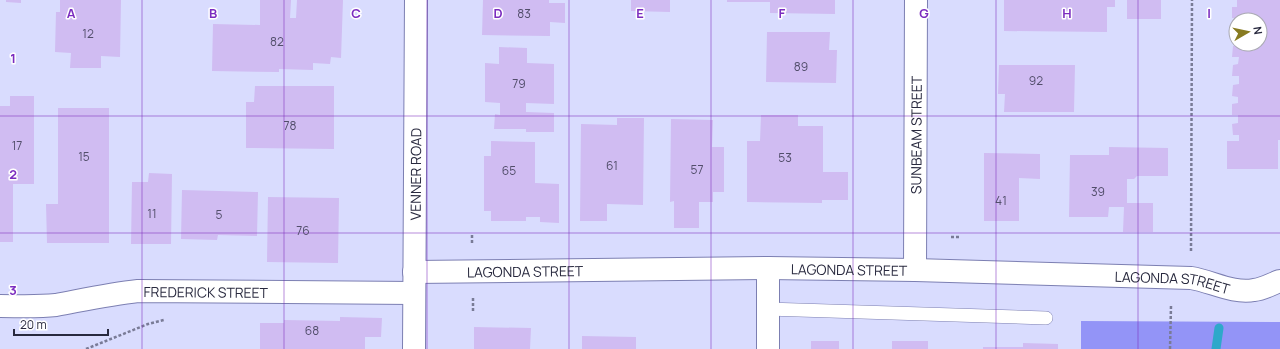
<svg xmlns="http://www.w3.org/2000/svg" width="1280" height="349" font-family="Manrope,sans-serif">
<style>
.forest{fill:#9394f7}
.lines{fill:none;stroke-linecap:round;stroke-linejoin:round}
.stream{stroke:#2ea8ca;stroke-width:9}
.building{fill:#d0bcf2}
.service-casing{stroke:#7c7fb2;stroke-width:14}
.minor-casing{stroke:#7c7fb2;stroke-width:24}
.tertiary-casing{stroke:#7c7fb2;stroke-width:24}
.path{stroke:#797b96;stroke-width:2.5;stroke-dasharray:3 2;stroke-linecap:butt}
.service{stroke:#fff;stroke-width:13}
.minor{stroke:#fff;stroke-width:22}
.tertiary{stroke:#fff;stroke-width:22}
.grid{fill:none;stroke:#7b2cbf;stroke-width:1;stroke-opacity:0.55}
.labels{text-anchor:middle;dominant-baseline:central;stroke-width:3;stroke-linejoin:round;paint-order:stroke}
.number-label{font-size:12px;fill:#524e6b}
.street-label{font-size:14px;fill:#28293e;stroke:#fff}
.grid-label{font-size:13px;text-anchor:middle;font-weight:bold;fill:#7b2cbf;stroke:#fff;stroke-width:3;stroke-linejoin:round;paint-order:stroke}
</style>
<rect width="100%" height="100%" fill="#d9dcfe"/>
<path class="forest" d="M1081,321L1280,322V349H1081Z"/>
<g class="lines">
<path class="stream" d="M1216,349L1219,328"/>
</g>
<path class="building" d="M6,0H21V3L6,2Z
M60,0H121L120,57L101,56V68H70L71,53L55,52L56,12H60Z
M260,0H291L290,18H296L297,0H343L341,58L331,57L330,64L313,63V70L279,69V72L212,71L213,24L260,25Z
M483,0H549V3H565V23L550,22V36L482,35Z
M631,0H670V12L631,11Z
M727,0H835V14L770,13V2H727Z
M1004,0H1115V7H1107V32L1004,31Z
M1127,0H1161V19H1127Z
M1237,0H1280V140H1278V169H1227V141H1239V135H1233L1232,124L1238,123V115H1232V104L1238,103V97L1232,96L1233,85L1239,84V76H1232L1233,65L1238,64L1239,57H1232L1233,46L1238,45V44H1260V20H1238V18H1232V7H1237Z
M767,32H830L829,50H837L836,83L766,82Z
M499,47L527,48V63L554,64V104L526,103V112L554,113V132H526V129H494L495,114L500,115V103L485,102V63L499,64Z
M999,65H1075L1074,112H1004L1005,94H998Z
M255,86H334V149L246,148V102H254Z
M10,96H34V184H13V242H0V106H10Z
M58,108H109V243H47L46,204H58Z
M761,115H798V126H823V172H848V200H822V203L747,202V141H760Z
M617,118H644L643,205L607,204V221H580L581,124L617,125Z
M671,119L713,120L712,147H724V192H713V202H699V228H674V201L670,202Z
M491,141L535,142V183L559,184V223L540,222V217H526V221H491V211H484V156H491Z
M1109,147L1168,148V176H1137L1134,179H1127V203H1153V232H1123L1124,207H1109L1108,217H1069L1070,155H1109Z
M984,153L1040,154V179L1019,178V221H984Z
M149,173L172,174L171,244H131L132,182H148Z
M182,190L258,192L257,236L218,235L217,240L181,239Z
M268,197L339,198L338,263L267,262Z
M340,317L382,318L381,337H365V349H260V323H284V320L340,321Z
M474,327L531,328L530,349H474Z
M582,336L636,337V349H582Z
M811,341H839V349H811Z
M892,341H928V349H892Z
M1023,343L1058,344V349H983V347H1023Z"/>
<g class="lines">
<defs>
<path id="service" d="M767,309L1046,318"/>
<g id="minor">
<path id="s1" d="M915,270L916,0"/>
<path id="s2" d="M414,272L768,268L915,270L1191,278C1211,281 1233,294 1254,290C1264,289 1271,284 1280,281"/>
<path id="s3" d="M0,306C19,306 37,307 56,305C83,300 110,294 138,291L414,293"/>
<path d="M768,349V268"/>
</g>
<g id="tertiary">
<path id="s4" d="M414,349L416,0"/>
</g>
</defs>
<use href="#service" class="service-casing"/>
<use href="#minor" class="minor-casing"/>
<use href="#tertiary" class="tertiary-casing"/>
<path class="path" d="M472,235V245
M951,237H960
M1191,251L1192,0
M473,298V312
M86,349L148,324L164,320
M1170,349L1171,306"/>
<use href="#service" class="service"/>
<use href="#minor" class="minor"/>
<use href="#tertiary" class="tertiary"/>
</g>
<path class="grid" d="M142,0V349M284,0V349M427,0V349M569,0V349M711,0V349M853,0V349M996,0V349M1138,0V349M0,116H1280M0,233H1280"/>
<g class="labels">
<g class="number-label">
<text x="524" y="13">83</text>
<text x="88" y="33">12</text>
<text x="277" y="41">82</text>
<text x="801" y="66">89</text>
<text x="1036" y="80">92</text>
<text x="519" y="83">79</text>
<text x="290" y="125">78</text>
<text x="17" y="145">17</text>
<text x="84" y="156">15</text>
<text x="785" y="157">53</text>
<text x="612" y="165">61</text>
<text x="697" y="169">57</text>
<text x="509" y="170">65</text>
<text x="1098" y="191">39</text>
<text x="1001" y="200">41</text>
<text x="152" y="213">11</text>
<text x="219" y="214">5</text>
<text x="303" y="230">76</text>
<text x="312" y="330">68</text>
</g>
<g class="street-label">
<text stroke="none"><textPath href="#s1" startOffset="135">SUNBEAM STREET</textPath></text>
<text stroke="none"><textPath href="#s4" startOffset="175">VENNER ROAD</textPath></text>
<text stroke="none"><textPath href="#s2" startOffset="435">LAGONDA STREET</textPath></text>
<text stroke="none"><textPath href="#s2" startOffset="111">LAGONDA STREET</textPath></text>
<text stroke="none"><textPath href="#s2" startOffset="759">LAGONDA STREET</textPath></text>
<text stroke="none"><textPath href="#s3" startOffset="207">FREDERICK STREET</textPath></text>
</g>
</g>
<g class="grid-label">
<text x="71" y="18">A</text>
<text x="213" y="18">B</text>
<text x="356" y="18">C</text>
<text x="498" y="18">D</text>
<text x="640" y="18">E</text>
<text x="782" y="18">F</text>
<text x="924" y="18">G</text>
<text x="1067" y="18">H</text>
<text x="1209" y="18">I</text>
<text x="13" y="63">1</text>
<text x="13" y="179">2</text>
<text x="13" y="295">3</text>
</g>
<g transform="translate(1248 32) rotate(81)"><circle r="19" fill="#ffffff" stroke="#a9a9b2"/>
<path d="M0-3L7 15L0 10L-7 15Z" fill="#887b21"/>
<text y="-6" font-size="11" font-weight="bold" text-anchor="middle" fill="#28293e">N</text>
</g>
<path d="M14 329v6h94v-6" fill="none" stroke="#28293e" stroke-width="2"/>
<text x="20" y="329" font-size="12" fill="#28293e" stroke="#ffffff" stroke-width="3" paint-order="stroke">20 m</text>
</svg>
